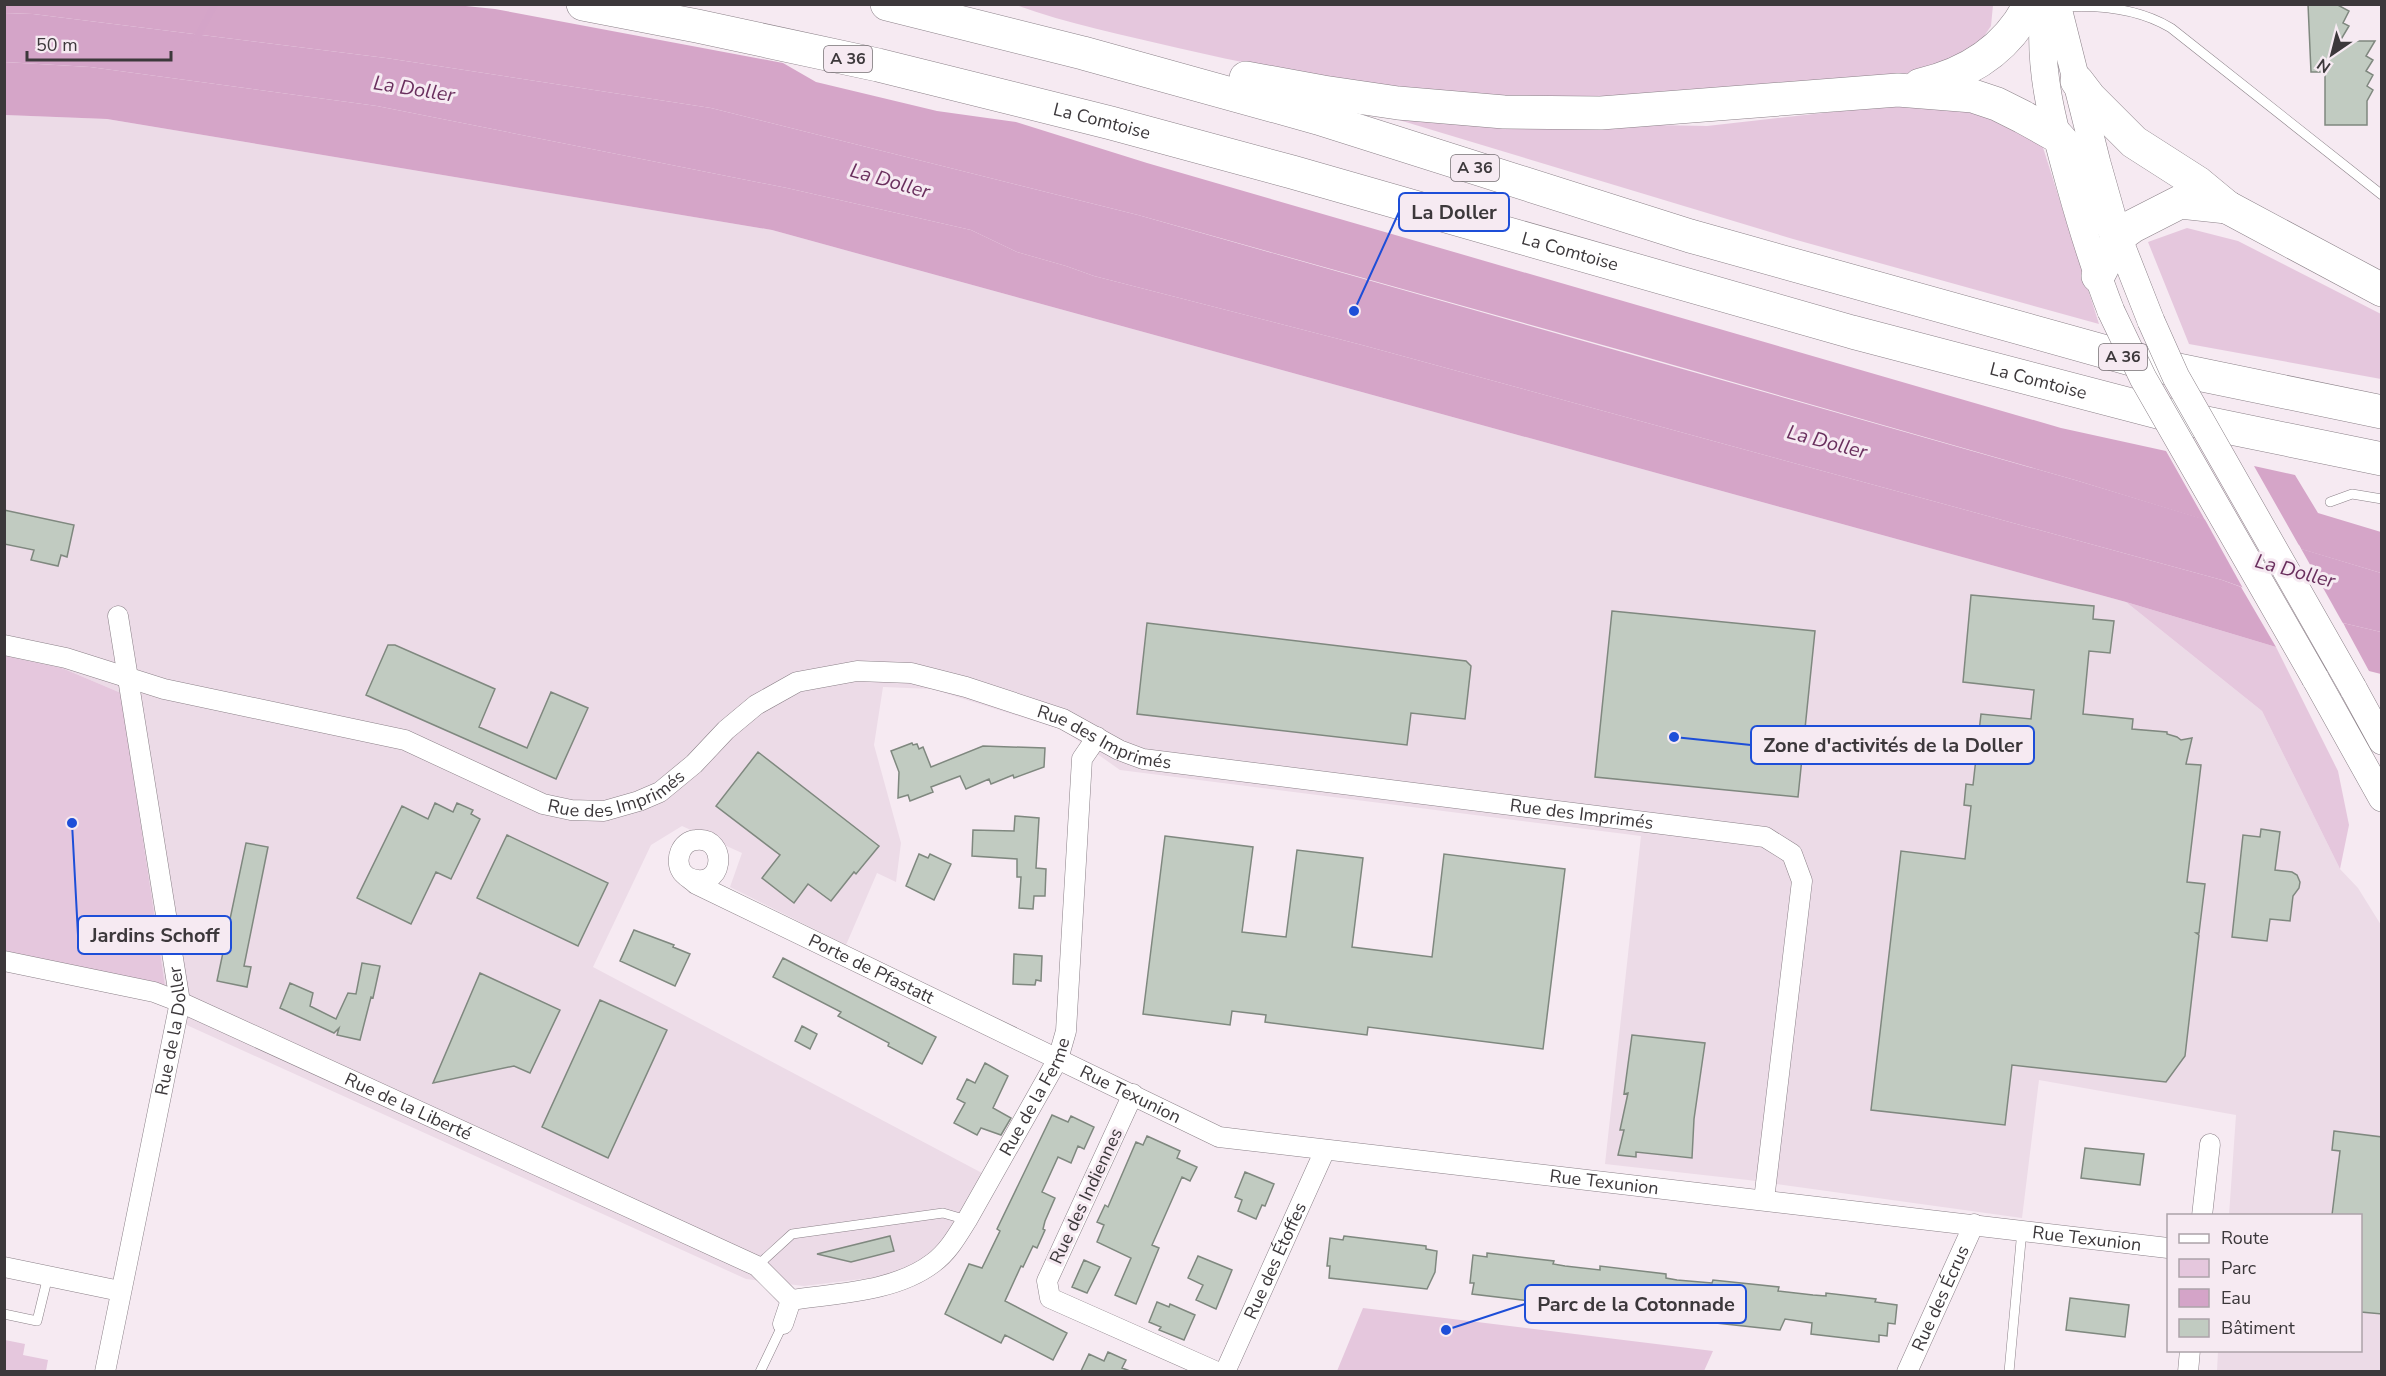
<svg xmlns="http://www.w3.org/2000/svg" width="2386" height="1376" font-family="'Nunito Sans',sans-serif">
<style>
.built{fill:#ecdbe7}
.green{fill:#e5c7dd}
.forest{fill:#d5a5c8}
.water{fill:#d4a4c8}
.pier{fill:#f6eaf2}
.lines{fill:none;stroke-linecap:round;stroke-linejoin:round}
.stream{stroke:#d4a4c8;stroke-width:6}
.building{fill:#c1cbc1;stroke:#7f887f;stroke-width:1.5}
.lane-casing{stroke:#8b8188;stroke-width:10}
.street-casing{stroke:#8b8188;stroke-width:21}
.secondary-casing{stroke:#8b8188;stroke-width:28}
.highway-casing{stroke:#8b8188;stroke-width:34}
.lane{stroke:#fff;stroke-width:9}
.street{stroke:#fff;stroke-width:20}
.secondary{stroke:#fff;stroke-width:27}
.highway{stroke:#fff;stroke-width:33}
.secondary-bridge-casing{stroke:#8b8188;stroke-width:28;stroke-linecap:butt}
.secondary-bridge{stroke:#fff;stroke-width:27}
.labels{text-anchor:middle;dominant-baseline:central;stroke-width:6;stroke-linejoin:round;paint-order:stroke}
.shield{fill:#f6eaf2;stroke:#746d72;stroke-width:1.5}
.shield-label{font-size:16px;font-weight:bold;fill:#3c383b}
.street-label{font-size:18px;fill:#3c383b;stroke:#f6eaf2}
.water-label{font-size:20px;font-style:italic;fill:#6a305e;stroke:#f6eaf2}
.leader{fill:none;stroke:#1d4ed8;stroke-width:2}
.callout-dot{fill:#1d4ed8;stroke:#f6eaf2;stroke-width:2}
.callout{fill:#f6eaf2;stroke:#1d4ed8;stroke-width:2}
.callout-label{font-size:20px;text-anchor:middle;font-weight:bold;fill:#3c383b}
</style>
<rect width="100%" height="100%" fill="#f6eaf2"/>
<path class="built" d="M5,115L107,119L772,230L2126,602L2262,711L2340,869L2358,888L2381,925V1371H2217L2218,1351L2360,1350V1216L2229,1215L2236,1115L2039,1080L2022,1218L1748,1180L1605,1164L1641,836L1120,770L1063,730L932,689L883,687L874,745L901,843L896,882L877,873L846,945L730,887L742,853L682,826L651,845L593,967L982,1173L947,1236L925,1257L895,1275L804,1286L746,1279L169,1017L121,693L62,668L5,656Z"/>
<path class="green" d="M1016,5H1993L1991,26L1974,51L1935,70C1872,78 1808,82 1745,88C1687,93 1629,100 1572,99C1439,98 1307,78 1178,48C1124,35 1068,24 1016,5Z
M1913,103L1979,109L2040,138L2099,324L1793,239L1399,120L1707,126Z
M2187,228L2238,241L2381,314V379L2189,344L2148,242Z
M2126,602L2276,647L2338,771L2349,825L2340,869L2262,711Z
M5,656L62,668L121,693L165,986L5,953Z
M1363,1308L1713,1351L1704,1371H1337Z
M5,1340L25,1344L23,1355L48,1360L46,1371H5Z"/>
<path class="forest" d="M5,4L456,5L495,9L783,63L816,82L937,111L1016,122L1147,163L2061,428L2166,451L2205,520L2075,480L1642,356L1138,215L711,108L386,58L33,14L5,13Z
M4,62L90,67L377,106L787,188L971,230L1017,252L1066,266L1094,276L1362,345L2222,580L2241,587L2276,647L2126,602L772,230L107,119L5,115Z
M2254,466L2295,475L2318,513L2381,532V573L2301,549Z
M2343,623L2381,632V674L2369,671Z"/>
<path class="water" d="M4,13L33,14L386,58L711,108L1138,215L2075,480L2381,573V632L2343,623L2222,580L1362,345L1094,276L1066,266L1017,252L971,230L787,188L377,106L90,67L5,62Z"/>
<path class="pier" d="M2203,516L2299,545L2345,627L2245,592Z"/>
<g class="lines">
<path class="stream" d="M195,41L215,4"/>
</g>
<path class="building" d="M2308,4H2336L2349,11L2343,23L2349,26L2340,41H2375L2366,56L2373,60L2366,71L2373,75L2367,86L2373,90L2367,101V125H2325V72H2311Z
M4,510L74,525L67,557L61,555L58,566L31,560L34,550L4,544Z
M1971,595L2094,606L2093,619L2114,621L2110,653L2089,651L2083,714L2133,719L2132,729L2167,732V734L2177,737L2181,740L2192,738L2186,764L2201,765L2187,882L2205,884L2199,933H2196L2199,935L2185,1056L2166,1082L2012,1065L2005,1125L1871,1110L1901,851L1965,859L1971,806L1964,805L1966,784L1973,785L1981,714L2031,719L2034,690L1963,682Z
M1612,611L1815,631L1798,797L1595,777Z
M1147,623L1466,661L1471,666L1465,719L1411,713L1407,745L1137,714Z
M388,645H395L495,689L479,727L527,748L551,692L588,708L556,779L366,695Z
M912,743L913,745L917,744L919,749L923,747L931,767L983,746L1045,748L1044,767L1014,778L1013,775L991,784L989,779L966,789L960,776L931,787L933,792L910,801L908,795L898,798L899,772L891,751Z
M758,752L879,846L856,874L854,872L831,901L808,884L794,903L762,878L780,855L716,806Z
M435,803L453,812L457,803L473,810L471,814L480,819L451,879L436,872L411,924L357,898L402,806L428,819Z
M1015,816L1039,818L1036,868L1046,869L1045,896H1034L1033,909L1019,908L1021,877H1017V859L972,856L973,830L1014,831Z
M2261,829L2280,832L2275,870L2292,872L2297,875L2300,882L2299,888L2293,896L2290,921L2270,919L2267,941L2232,937L2243,835L2260,837Z
M507,835L608,883L578,946L477,898Z
M1165,836L1253,847L1242,932L1286,937L1297,850L1363,858L1352,947L1432,957L1444,854L1565,869L1543,1049L1368,1027L1367,1035L1265,1022L1266,1015L1232,1011L1230,1025L1143,1014Z
M246,843L268,847L244,966L251,967L247,987L217,981Z
M919,854L928,858L930,854L951,864L934,900L906,886Z
M634,930L674,945L673,947L690,954L675,986L620,961Z
M1014,954L1042,956L1041,981L1036,980L1035,985L1013,984Z
M783,958L936,1037L922,1064L888,1046L889,1043L838,1016L841,1012L773,977Z
M362,963L380,966L373,998L371,997L360,1040L337,1035L339,1028L334,1033L280,1008L290,983L313,993L310,1006L336,1019L348,993L356,994Z
M480,973L560,1010L530,1073L514,1066L433,1083Z
M600,1000L667,1030L608,1158L542,1127Z
M802,1026L817,1034L810,1049L795,1041Z
M1632,1035L1705,1043L1694,1119L1692,1158L1636,1152V1157L1618,1155L1624,1130H1620L1628,1093L1624,1094Z
M985,1063L1008,1076L993,1108L1011,1118L1001,1135L981,1128L977,1135L954,1123L965,1103L957,1099L967,1079L975,1083Z
M1052,1115L1068,1122L1071,1116L1094,1127L1084,1149L1078,1146L1071,1163L1058,1157L1042,1192L1055,1198L1045,1221L1043,1229L1045,1230L1037,1248L1033,1246L1023,1267L1021,1266L1005,1301L1067,1333L1053,1360L1005,1335L1001,1343L945,1314L969,1264L982,1268L1000,1231L997,1229Z
M2334,1131L2382,1137V1314L2361,1312V1215H2332L2340,1151L2332,1150Z
M1147,1136L1180,1151L1177,1158L1197,1167L1190,1181L1182,1177L1152,1245L1159,1248L1136,1304L1115,1295L1131,1258L1097,1242L1104,1225L1097,1222L1105,1205L1108,1207L1136,1142L1143,1145Z
M2085,1148L2144,1154L2140,1185L2081,1178Z
M1245,1172L1274,1184L1265,1206L1262,1205L1256,1219L1238,1211L1242,1200L1235,1197Z
M890,1236L894,1251L851,1262L817,1254Z
M1344,1236L1426,1246V1249L1437,1251L1435,1272L1427,1289L1329,1278L1330,1266H1327L1330,1238L1343,1240Z
M1487,1253L1554,1261L1553,1264L1565,1266L1600,1270V1266L1666,1274V1278L1677,1280L1712,1283L1713,1280L1779,1287L1778,1291L1813,1295L1826,1296V1293L1876,1299L1875,1302L1897,1305L1895,1324L1888,1323L1887,1336L1879,1335V1342L1811,1334L1812,1323L1785,1319L1780,1330L1698,1321L1699,1310L1672,1307L1667,1317L1585,1308L1587,1297L1559,1294L1554,1304L1472,1294L1474,1283H1470L1473,1255L1487,1257Z
M1198,1256L1232,1270L1216,1309L1196,1300L1203,1285L1188,1278Z
M1084,1260L1100,1267L1087,1293L1072,1287Z
M2070,1298L2129,1305L2125,1337L2066,1330Z
M1157,1302L1169,1307L1170,1304L1195,1315L1184,1340L1159,1330L1161,1327L1149,1322Z
M1108,1352L1126,1360L1122,1368L1130,1371H1081L1089,1354L1104,1361Z"/>
<g class="lines">
<defs>
<path id="lane" d="M2066,7C2103,5 2139,9 2171,28L2382,195
M2330,502L2352,494L2382,499
M757,1266L792,1234L943,1213L967,1220
M4,1314L37,1321L48,1276
M760,1372L783,1324
M2009,1372L2022,1230"/>
<g id="street">
<path id="s1" d="M4,645L66,658L164,689L405,740L543,804L571,810L604,811L639,801L660,792L694,764L726,730L756,705L797,682L857,671L911,673L966,687L1063,719L1119,750L1143,759L1765,837L1792,854L1802,881L1764,1200"/>
<path id="s2" d="M687,877C725,894 729,836 696,840C681,841 674,860 682,872C686,877 692,880 696,884L1219,1137L2168,1248"/>
<path id="s3" d="M4,961L154,992L180,1002L757,1266L791,1300"/>
<path d="M1133,1094L1047,1281L1050,1298L1217,1372"/>
<path d="M2202,1216L2210,1144"/>
<path d="M4,1267L120,1291"/>
<path id="s4" d="M783,1324L791,1300C837,1293 895,1292 933,1263C948,1252 957,1236 967,1220L1058,1059L1066,1031L1082,759L1097,737"/>
<path id="s5" d="M105,1372L180,1002L118,616"/>
<path id="s6" d="M1225,1372L1325,1150"/>
<path id="s7" d="M1907,1372L1974,1224"/>
<path d="M2188,1372L2190,1350"/>
</g>
<path id="secondary" d="M2045,4C2036,64 2054,128 2070,185C2082,228 2095,270 2111,311
M2057,4L2097,163L2118,237L2151,321
M2315,678L2382,798
M2353,688L2382,741"/>
<g id="highway">
<path id="s8" d="M583,4L697,26L878,65L1111,123L1292,172L1852,332L2177,417L2382,459"/>
<path d="M887,4L1083,53L1318,118L1690,236L2149,364L2382,412"/>
<path d="M1246,78L1323,92L1398,103L1504,112L1601,113L1898,90L1973,96L1997,104L2023,117L2057,136L2079,161L2118,237"/>
<path d="M2077,81L2090,98L2134,142L2198,183L2227,207L2382,290"/>
<path d="M1920,85C1968,74 2007,50 2030,4"/>
<path d="M2098,276L2118,237L2133,226L2180,202L2227,207"/>
</g>
</defs>
<use href="#lane" class="lane-casing"/>
<use href="#street" class="street-casing"/>
<use href="#secondary" class="secondary-casing"/>
<use href="#highway" class="highway-casing"/>
<use href="#lane" class="lane"/>
<use href="#street" class="street"/>
<use href="#secondary" class="secondary"/>
<use href="#highway" class="highway"/>
<defs>
<path id="secondary-bridge" d="M2111,311L2143,378L2315,678
M2151,321L2176,377L2353,688"/>
</defs>
<use href="#secondary-bridge" class="secondary-bridge-casing"/>
<use href="#secondary-bridge" class="secondary-bridge"/>
</g>
<g class="labels">
<g class="shield">
<rect x="824" y="46" width="48" height="26" rx="4.5"/>
<rect x="1451" y="155" width="48" height="26" rx="4.5"/>
<rect x="2099" y="344" width="48" height="26" rx="4.5"/>
</g>
<g class="shield-label">
<text x="848" y="59">A 36</text>
<text x="1475" y="168">A 36</text>
<text x="2123" y="357">A 36</text>
</g>
<g class="street-label">
<text stroke="none"><textPath href="#s8" startOffset="532">La Comtoise</textPath></text>
<text stroke="none"><textPath href="#s8" startOffset="1018">La Comtoise</textPath></text>
<text stroke="none"><textPath href="#s8" startOffset="1504">La Comtoise</textPath></text>
<text stroke="none"><textPath href="#s1" startOffset="1182">Rue des Imprimés</textPath></text>
<text stroke="none"><textPath href="#s1" startOffset="642">Rue des Imprimés</textPath></text>
<text stroke="none"><textPath href="#s1" startOffset="1668">Rue des Imprimés</textPath></text>
<text stroke="none"><textPath href="#s2" startOffset="333">Porte de Pfastatt</textPath></text>
<text stroke="none"><textPath href="#s5" startOffset="348">Rue de la Doller</textPath></text>
<text stroke="none"><textPath href="#s2" startOffset="621">Rue Texunion</textPath></text>
<text stroke="none"><textPath href="#s4" startOffset="370">Rue de la Ferme</textPath></text>
<text stroke="none"><textPath href="#s3" startOffset="432">Rue de la Liberté</textPath></text>
<text stroke="none"><textPath href="#s2" startOffset="1107">Rue Texunion</textPath></text>
<text transform="translate(1086 1196) rotate(-65)">Rue des Indiennes</text>
<text stroke="none"><textPath href="#s2" startOffset="1593">Rue Texunion</textPath></text>
<text stroke="none"><textPath href="#s6" startOffset="122">Rue des Étoffes</textPath></text>
<text stroke="none"><textPath href="#s7" startOffset="81">Rue des Écrus</textPath></text>
</g>
<g class="water-label">
<text transform="translate(414 89) rotate(9)">La Doller</text>
<text transform="translate(890 181) rotate(16)">La Doller</text>
<text transform="translate(1827 442) rotate(15)">La Doller</text>
<text transform="translate(2295 571) rotate(15)">La Doller</text>
</g>
</g>
<path class="leader" d="M1354 311L1399 212M1674 737L1751 745M72 823L78 935M1446 1330L1525 1304"/>
<g class="callout-dot">
<circle cx="1354" cy="311" r="6"/>
<circle cx="1674" cy="737" r="6"/>
<circle cx="72" cy="823" r="6"/>
<circle cx="1446" cy="1330" r="6"/>
</g>
<g class="callout">
<rect x="1399" y="193" width="110" height="38" rx="6"/>
<rect x="1751" y="726" width="283" height="38" rx="6"/>
<rect x="78" y="916" width="153" height="38" rx="6"/>
<rect x="1525" y="1285" width="221" height="38" rx="6"/>
</g>
<g class="callout-label">
<text x="1454" y="219">La Doller</text>
<text x="1893" y="752">Zone d'activités de la Doller</text>
<text x="155" y="942">Jardins Schoff</text>
<text x="1636" y="1311">Parc de la Cotonnade</text>
</g>
<rect width="2386" height="1376" fill="none" stroke="#3c383b" stroke-width="12"/>
<rect x="2167" y="1214" width="195" height="138" fill="#f6eaf2" stroke="#aca3a9" stroke-width="1.5"/>
<rect x="2179" y="1234" width="30" height="9" fill="#ffffff" stroke="#aca3a9" stroke-width="1.5"/>
<text x="2221" y="1244" font-size="18" fill="#3c383b">Route</text>
<rect x="2179" y="1259" width="30" height="18" fill="#e5c7dd" stroke="#aca3a9" stroke-width="1.5"/>
<text x="2221" y="1274" font-size="18" fill="#3c383b">Parc</text>
<rect x="2179" y="1289" width="30" height="18" fill="#d4a4c8" stroke="#aca3a9" stroke-width="1.5"/>
<text x="2221" y="1304" font-size="18" fill="#3c383b">Eau</text>
<rect x="2179" y="1319" width="30" height="18" fill="#c1cbc1" stroke="#aca3a9" stroke-width="1.5"/>
<text x="2221" y="1334" font-size="18" fill="#3c383b">Bâtiment</text>
<g transform="translate(2332 54) rotate(215)" stroke="#f6eaf2" stroke-width="4.5" paint-order="stroke">
<path d="M0-4.5L10 22L0 15L-10 22Z" fill="#3c383b"/>
<text y="-9" font-size="16" font-weight="bold" text-anchor="middle" fill="#3c383b">N</text>
</g>
<path d="M27 51v9h144v-9" fill="none" stroke="#3c383b" stroke-width="3"/>
<text x="36" y="51" font-size="18" fill="#3c383b" stroke="#f6eaf2" stroke-width="4.5" paint-order="stroke">50 m</text>
</svg>
